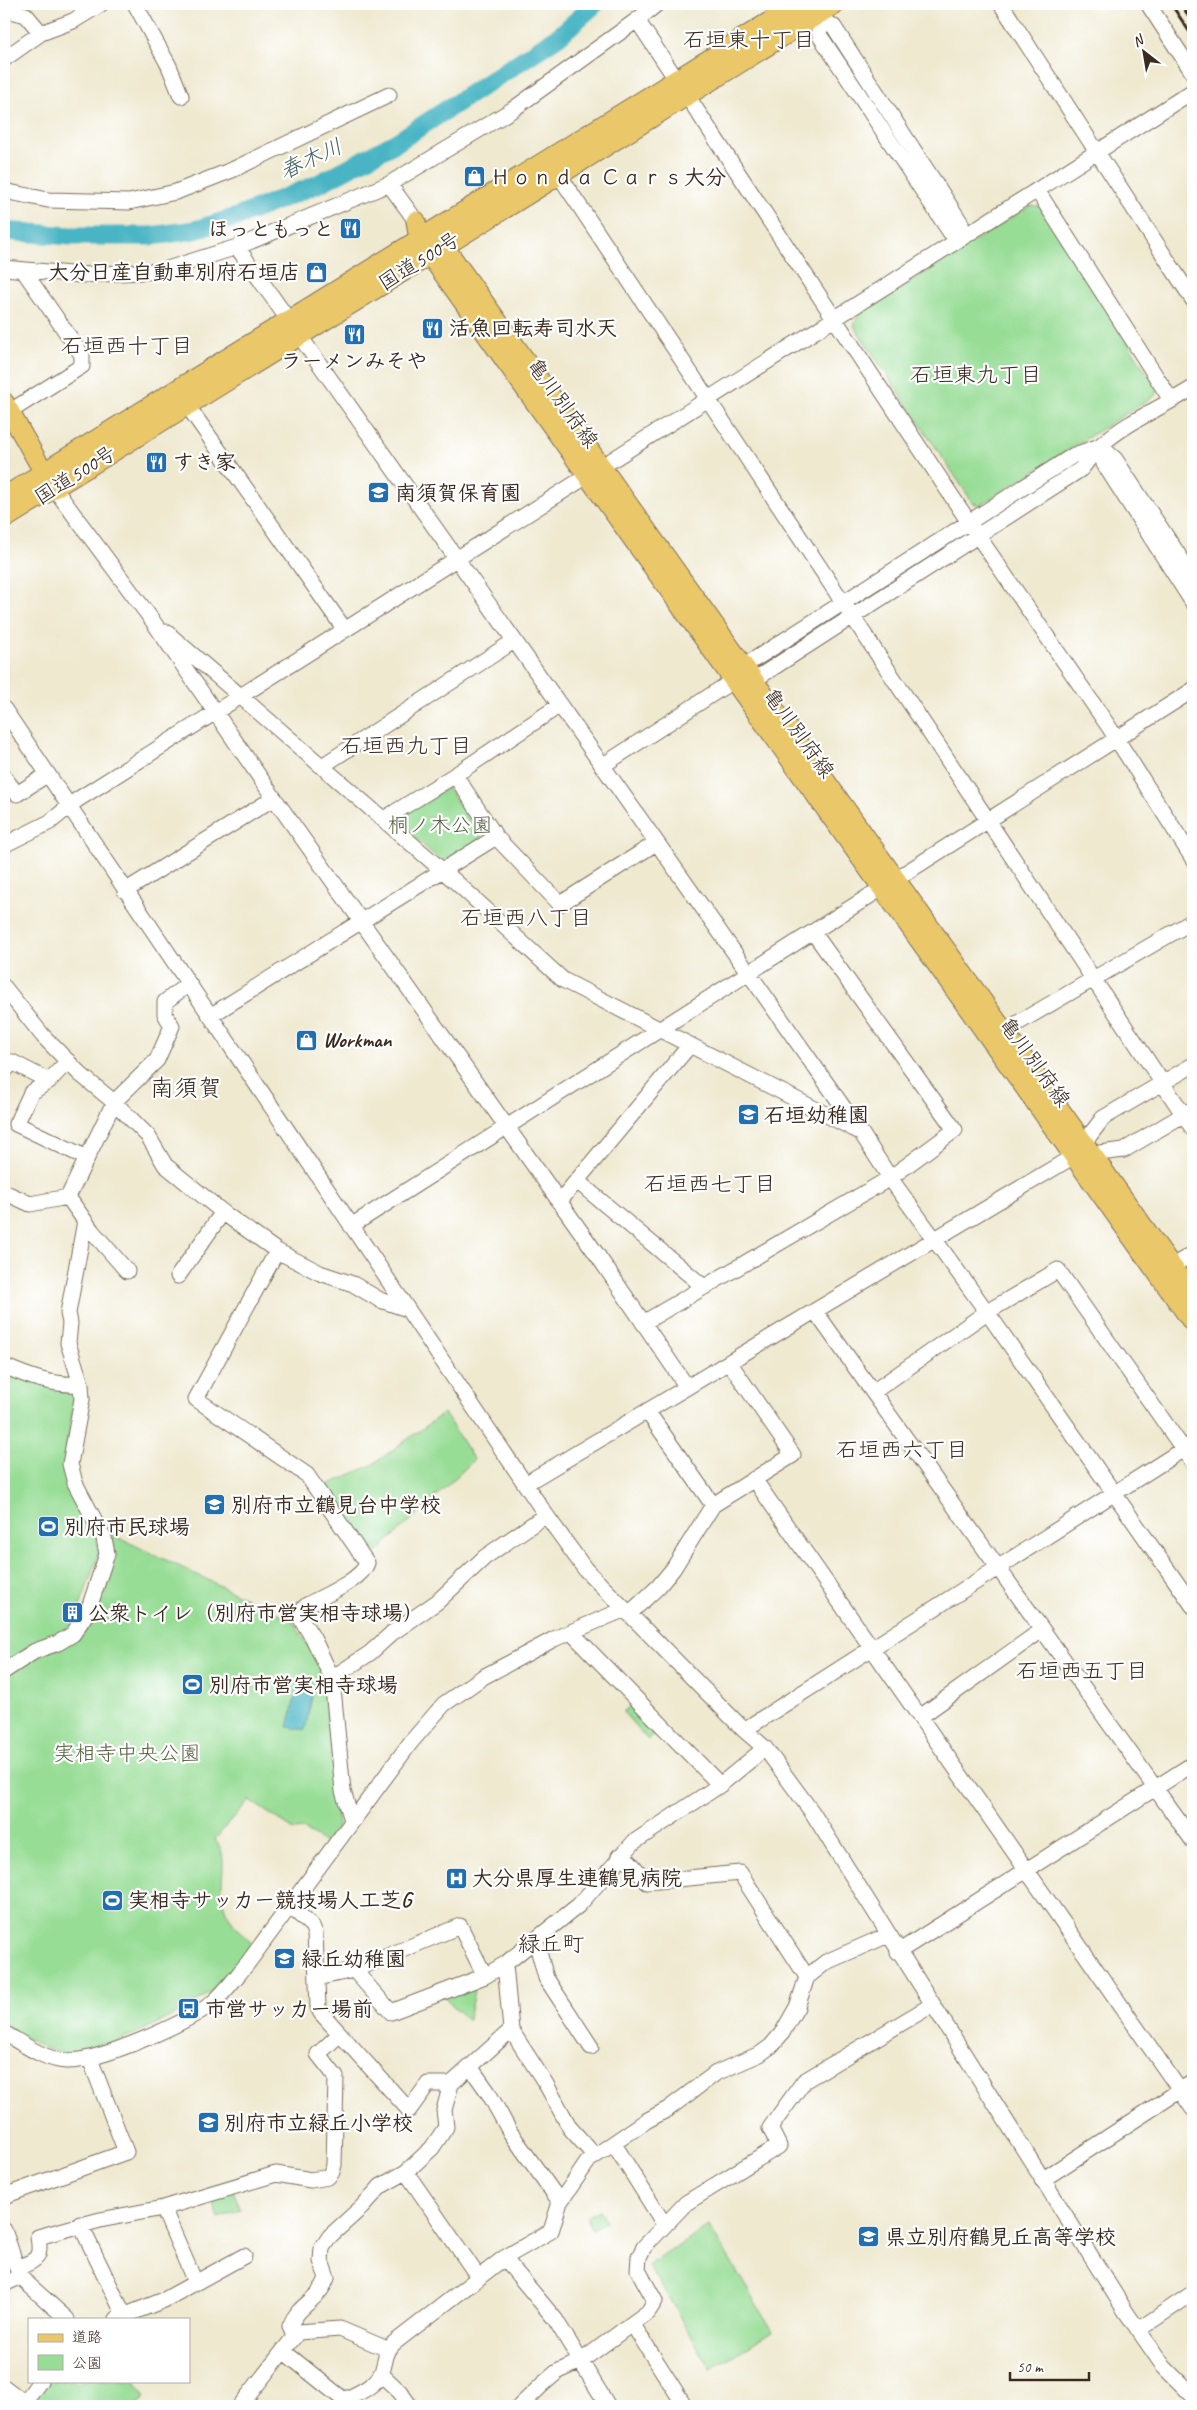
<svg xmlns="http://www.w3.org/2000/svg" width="1197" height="2410" font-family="Caveat,'Klee One',sans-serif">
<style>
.green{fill:#98dd96;stroke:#6a845a}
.water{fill:#48b5c4;stroke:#427071}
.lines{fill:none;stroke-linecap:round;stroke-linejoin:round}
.river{stroke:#48b5c4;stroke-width:19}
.minor-casing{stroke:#7a6d5c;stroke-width:17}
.major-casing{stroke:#7a6d5c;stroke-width:21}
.highway-casing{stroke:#7a6d5c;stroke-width:23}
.minor{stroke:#fff;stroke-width:15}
.major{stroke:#eac769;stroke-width:19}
.highway{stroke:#eac769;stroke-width:21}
.rail{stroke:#3b2a1e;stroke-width:3}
.labels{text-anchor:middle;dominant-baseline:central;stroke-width:4.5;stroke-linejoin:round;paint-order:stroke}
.poi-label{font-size:21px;font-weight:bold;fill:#3b2a1e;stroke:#fff;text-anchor:start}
.street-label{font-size:21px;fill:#3b2a1e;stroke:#fff}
.park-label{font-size:21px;fill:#576042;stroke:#fff}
.neighbourhood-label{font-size:22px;fill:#3b2a1e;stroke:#fff}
.water-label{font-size:22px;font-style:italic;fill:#406260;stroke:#fff}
.quarter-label{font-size:24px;fill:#3b2a1e;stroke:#fff}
</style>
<rect width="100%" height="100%" fill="#fff"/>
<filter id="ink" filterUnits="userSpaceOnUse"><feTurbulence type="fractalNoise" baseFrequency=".02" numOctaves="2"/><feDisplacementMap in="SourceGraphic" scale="10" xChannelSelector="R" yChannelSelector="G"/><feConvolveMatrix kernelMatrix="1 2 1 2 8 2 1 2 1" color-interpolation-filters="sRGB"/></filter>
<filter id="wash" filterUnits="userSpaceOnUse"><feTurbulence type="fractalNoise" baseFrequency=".0096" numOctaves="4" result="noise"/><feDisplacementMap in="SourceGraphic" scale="20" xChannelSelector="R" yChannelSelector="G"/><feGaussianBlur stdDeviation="1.12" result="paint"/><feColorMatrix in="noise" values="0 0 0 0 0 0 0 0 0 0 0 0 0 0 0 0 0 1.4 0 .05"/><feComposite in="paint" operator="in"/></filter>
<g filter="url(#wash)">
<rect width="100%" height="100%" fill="#efe9d0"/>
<path class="green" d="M1031,205L1041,207L1156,387V395L980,505L973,503L854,326L858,315Z
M448,788L482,838L442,862L394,819Z
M4,1370L76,1387L66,1454L96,1534L99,1554L75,1620L64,1633L24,1649L4,1663Z
M444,1413L474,1460L374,1555L353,1534L321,1488L372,1465Z
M111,1534L292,1620L316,1658L323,1677L338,1826L325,1843L304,1829L294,1830L249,1800L215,1839C228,1856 221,1872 222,1892C222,1913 236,1929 251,1942L248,1948C237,1963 226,1978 211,1991C188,2012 93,2058 62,2053C42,2050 21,2034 4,2025V1677L36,1657L77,1639L85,1631L100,1598L114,1553Z
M632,1704L657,1732L648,1740L623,1712Z
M475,1985L468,2021L444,1997Z
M233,2190L241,2210L218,2218L211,2198Z
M599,2210L606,2222L593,2229L586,2217Z
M709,2226L773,2331L711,2369L649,2265Z
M46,2381H134L145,2398L134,2406H39L32,2401Z"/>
<path class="water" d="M297,1688L313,1692L305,1730L288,1727Z"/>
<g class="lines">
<path class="river" d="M4,231L71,236H151L195,230L237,217L318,184L397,142L559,36L595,4"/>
</g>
</g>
<g filter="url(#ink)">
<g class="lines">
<defs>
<path id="minor" d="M135,4L169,66L181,96
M1001,4L1193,300
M1148,4L1193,73
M4,9L26,15L41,33
M816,11L820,36L950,232L962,238
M809,14H816L834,27L961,223L962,238
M637,20L978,536L1109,727L1193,859
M4,59L41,33L73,21L101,4
M553,166L1193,1129
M389,184L416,221
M1037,190L1171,400
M4,191L48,200L129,202L176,192L232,170L389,95
M237,247L860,1131L890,1178L987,1312L1193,1606
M4,268L81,275L161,271L237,247L389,184L512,110L637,20L657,4
M187,405L345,630
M9,412L82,366V355L23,270
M1100,446L1104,464L1193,603
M1100,446L1115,459L1193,577
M54,488L152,620L274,798L598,1256L687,1387
M166,632L457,883L563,980L858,1131
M743,680H754L1081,469C1088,461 1093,452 1101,445C1128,421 1163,407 1193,388
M4,709L546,1515L585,1569L744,1730L765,1748L812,1812L1126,2312L1164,2367L1193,2396
M322,766L514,641
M602,766L734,680L744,666L1074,455L1100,446
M455,775L496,837L560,904L656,843
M4,777L17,794L48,774
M384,819L455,775L560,705
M4,845L50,822L77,800L1193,91
M125,891L274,798
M4,987L43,1036L80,1074L114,1102L148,1136L165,1165L225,1214L277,1251L320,1273L353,1284L380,1300L407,1309
M210,1016L496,837
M1004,1031L1193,921
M68,1061L49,1081L31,1093L16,1124L87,1158
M4,1072L12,1062L49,1081
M1083,1155L1124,1150L1193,1109
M577,1181L704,1287
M4,1192L30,1204L68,1197
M559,1202L690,1045
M351,1226L1193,690
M277,1251L196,1399L307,1475L367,1563C362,1580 323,1596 307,1605L301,1611V1619L313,1638L332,1678L343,1791L352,1820
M1172,1266L1193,1254
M127,1271L92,1231L68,1197L114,1102L157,1060L172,1026L165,1014V1002L188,984
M178,1276L223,1212
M815,1311L1193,1841
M643,1323L890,1178L955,1130L813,932
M4,1366C29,1377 53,1386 81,1384
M873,1392L987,1312L1058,1270L1193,1463
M647,1411L713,1505L793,1455L729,1362
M754,1479L1193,2109
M525,1484L1074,1156L1103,1118L1193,1065
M629,1614L658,1587L673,1569L713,1505
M572,1633L720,1785
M4,1671L35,1651L58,1643L73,1634L88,1611L107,1554L104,1538L75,1483L70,1464L82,1399L81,1384L68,1343L70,1323L68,1313L85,1221
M332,1678L370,1653L392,1633L437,1602L485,1557L546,1515
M920,1717L1042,1630
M744,1730L1193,1443
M619,1856L630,1862L647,1882L740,1873L807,1977
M290,1906L312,1926L315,1933L318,2007L321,2013L409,2110L428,2084H451
M536,1941L546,1978L591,2047
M898,1952L1193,1764
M354,1970L391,2012L485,1976L505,1964L579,1905L634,1842L720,1785L765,1748
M317,1978L354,1970L460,1926L485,1976
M511,2030L546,2084L570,2128L595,2156
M4,2033C22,2043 44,2060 66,2061C99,2062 184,2024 211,2004C225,1993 235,1978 247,1964L411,1742L444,1704L483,1677L515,1660L554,1639L623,1610
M471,2068L488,2092L510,2132L560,2202
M614,2144L664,2224
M406,2172L479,2278
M1042,2180L1193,2082
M4,2196L126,2152L90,2059
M163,2208L195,2282
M80,2224L124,2315
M4,2230L20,2277L67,2319
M504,2258L555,2319L608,2406
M17,2268C36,2260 42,2259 38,2237L100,2220L163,2208L276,2174L311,2180L328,2177L332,2172L334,2165L336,2077L318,2054L340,2034
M4,2284L20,2277
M116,2319L164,2300L244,2256
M633,2325L685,2406
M1138,2330L1193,2293
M294,2337L290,2326C299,2303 319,2301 327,2278L321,2261L322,2248L330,2236L362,2207L381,2186L406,2172L432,2148L446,2127L444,2110L451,2084L511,2030L505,1964
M283,2351L344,2400C357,2394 376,2386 382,2372C386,2360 385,2352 394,2343L504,2258L551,2231L560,2202L589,2160L646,2121L668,2109L716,2073L760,2054L771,2046L782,2033L797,2007L807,1977L826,1962L888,1935
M381,2374L400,2392L410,2406
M4,2387L29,2406
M22,2406L40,2381
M240,2406L298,2332L340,2329L387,2349
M520,2406L543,2384L557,2372L581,2361L648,2312L655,2301L638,2270L639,2257L644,2247L686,2203L779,2146L770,2128L804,2081L932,2005"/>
<path id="major" d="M416,221L419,240L1193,1323
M436,235L1193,1296
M4,402L51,485"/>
<path id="highway" d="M4,498L800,4
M4,518L833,4"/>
</defs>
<use href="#minor" class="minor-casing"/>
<use href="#major" class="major-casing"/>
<use href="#highway" class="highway-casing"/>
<use href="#minor" class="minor"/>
<use href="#major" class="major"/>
<use href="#highway" class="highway"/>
<path class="rail" d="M1171,4L1193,37
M1181,4L1193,23"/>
</g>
</g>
<defs>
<symbol id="shop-square" viewBox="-11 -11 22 22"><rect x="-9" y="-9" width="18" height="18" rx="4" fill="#1f6fb2" stroke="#fff"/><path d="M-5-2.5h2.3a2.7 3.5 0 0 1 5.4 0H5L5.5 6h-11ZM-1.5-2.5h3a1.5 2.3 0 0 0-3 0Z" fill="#fff"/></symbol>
<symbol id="restaurant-square" viewBox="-11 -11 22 22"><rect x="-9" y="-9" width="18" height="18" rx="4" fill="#1f6fb2" stroke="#fff"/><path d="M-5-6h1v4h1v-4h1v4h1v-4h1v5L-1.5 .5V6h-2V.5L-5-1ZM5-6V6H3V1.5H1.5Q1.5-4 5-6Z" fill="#fff"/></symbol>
<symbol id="school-square" viewBox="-11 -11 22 22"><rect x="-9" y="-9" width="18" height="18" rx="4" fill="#1f6fb2" stroke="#fff"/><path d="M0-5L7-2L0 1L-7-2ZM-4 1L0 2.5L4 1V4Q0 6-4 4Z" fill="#fff"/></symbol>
<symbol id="stadium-square" viewBox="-11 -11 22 22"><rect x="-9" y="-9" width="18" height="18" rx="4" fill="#1f6fb2" stroke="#fff"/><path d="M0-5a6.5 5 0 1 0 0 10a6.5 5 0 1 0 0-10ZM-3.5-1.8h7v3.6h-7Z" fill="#fff"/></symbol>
<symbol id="building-square" viewBox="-11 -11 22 22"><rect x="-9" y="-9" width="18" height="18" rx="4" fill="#1f6fb2" stroke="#fff"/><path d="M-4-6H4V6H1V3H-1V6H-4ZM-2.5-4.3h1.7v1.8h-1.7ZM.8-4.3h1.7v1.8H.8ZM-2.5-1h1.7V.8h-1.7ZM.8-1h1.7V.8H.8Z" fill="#fff"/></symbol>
<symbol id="hospital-square" viewBox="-11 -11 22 22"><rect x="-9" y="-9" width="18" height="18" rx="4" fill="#1f6fb2" stroke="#fff"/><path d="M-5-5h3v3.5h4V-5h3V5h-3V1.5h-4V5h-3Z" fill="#fff"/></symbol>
<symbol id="bus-square" viewBox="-11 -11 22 22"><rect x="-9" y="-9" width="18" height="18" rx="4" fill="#1f6fb2" stroke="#fff"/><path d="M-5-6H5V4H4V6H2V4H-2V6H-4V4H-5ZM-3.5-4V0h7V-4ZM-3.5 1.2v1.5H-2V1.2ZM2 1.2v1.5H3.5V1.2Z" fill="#fff"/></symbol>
</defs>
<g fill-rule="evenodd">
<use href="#shop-square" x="462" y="164" width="25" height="25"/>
<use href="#restaurant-square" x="338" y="216" width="25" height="25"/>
<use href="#shop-square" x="304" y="260" width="25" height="25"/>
<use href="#restaurant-square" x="420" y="316" width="25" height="25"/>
<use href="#restaurant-square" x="342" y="322" width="25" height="25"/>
<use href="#restaurant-square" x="144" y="450" width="25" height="25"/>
<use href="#school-square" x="366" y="480" width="25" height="25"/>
<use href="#shop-square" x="294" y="1028" width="25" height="25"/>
<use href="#school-square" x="736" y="1102" width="25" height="25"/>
<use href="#school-square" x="202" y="1492" width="25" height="25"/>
<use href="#stadium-square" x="36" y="1514" width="25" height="25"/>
<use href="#building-square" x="60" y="1600" width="25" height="25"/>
<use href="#stadium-square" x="180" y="1672" width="25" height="25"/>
<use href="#hospital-square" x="444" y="1866" width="25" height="25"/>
<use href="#stadium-square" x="100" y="1888" width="25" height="25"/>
<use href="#school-square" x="272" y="1946" width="25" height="25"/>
<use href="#bus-square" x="176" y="1996" width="25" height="25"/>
<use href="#school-square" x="196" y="2110" width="25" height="25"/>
<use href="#school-square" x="856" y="2224" width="25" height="25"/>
</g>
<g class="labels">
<g class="poi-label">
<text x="490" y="177">Ｈｏｎｄａ Ｃａｒｓ大分</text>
<text x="334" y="229" text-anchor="end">ほっともっと</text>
<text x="300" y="272" text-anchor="end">大分日産自動車別府石垣店</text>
<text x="449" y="328">活魚回転寿司水天</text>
<text x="354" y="361" text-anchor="middle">ラーメンみそや</text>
<text x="173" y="462">すき家</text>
<text x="395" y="493">南須賀保育園</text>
<text x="323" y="1040">Workman</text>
<text x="764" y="1115">石垣幼稚園</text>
<text x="231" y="1505">別府市立鶴見台中学校</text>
<text x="64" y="1527">別府市民球場</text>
<text x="88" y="1613">公衆トイレ（別府市営実相寺球場）</text>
<text x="209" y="1685">別府市営実相寺球場</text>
<text x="472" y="1878">大分県厚生連鶴見病院</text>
<text x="128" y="1900">実相寺サッカー競技場人工芝G</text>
<text x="301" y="1959">緑丘幼稚園</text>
<text x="205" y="2009">市営サッカー場前</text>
<text x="224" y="2123">別府市立緑丘小学校</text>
<text x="885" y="2237">県立別府鶴見丘高等学校</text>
</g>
<g class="street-label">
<text transform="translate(419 261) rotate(-32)">国道500号</text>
<text transform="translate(563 403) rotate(54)">亀川別府線</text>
<text transform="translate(75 475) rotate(-32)">国道500号</text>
<text transform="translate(799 733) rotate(54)">亀川別府線</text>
<text transform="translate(1035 1062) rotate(54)">亀川別府線</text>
</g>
<g class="park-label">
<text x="440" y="825">桐ノ木公園</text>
<text x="127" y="1753">実相寺中央公園</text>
</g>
<g class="neighbourhood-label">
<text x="749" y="40">石垣東十丁目</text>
<text x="127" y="346">石垣西十丁目</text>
<text x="976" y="375">石垣東九丁目</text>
<text x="406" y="746">石垣西九丁目</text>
<text x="526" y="918">石垣西八丁目</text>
<text x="710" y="1184">石垣西七丁目</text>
<text x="902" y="1450">石垣西六丁目</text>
<text x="1082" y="1671">石垣西五丁目</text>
<text x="551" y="1944">緑丘町</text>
</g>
<g class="water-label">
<text transform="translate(311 159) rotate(-25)">春木川</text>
</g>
<g class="quarter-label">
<text x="186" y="1088">南須賀</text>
</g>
</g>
<rect width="1197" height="2410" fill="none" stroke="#fff" stroke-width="20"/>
<rect x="28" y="2318" width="162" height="65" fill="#ffffff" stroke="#b1aaa5"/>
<rect x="38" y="2334" width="25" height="8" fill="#eac769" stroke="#b1aaa5"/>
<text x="72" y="2342" font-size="15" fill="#3b2a1e">道路</text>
<rect x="38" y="2355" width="25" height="15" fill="#98dd96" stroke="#b1aaa5"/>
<text x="72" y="2368" font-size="15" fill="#3b2a1e">公園</text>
<g transform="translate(1144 52) rotate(329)" stroke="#ffffff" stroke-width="4" paint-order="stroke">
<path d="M0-4L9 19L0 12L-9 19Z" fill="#3b2a1e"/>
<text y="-8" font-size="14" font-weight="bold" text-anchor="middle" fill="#3b2a1e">N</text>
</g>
<path d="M1010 2372v8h79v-8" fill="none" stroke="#3b2a1e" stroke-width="2.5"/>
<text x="1017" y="2372" font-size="15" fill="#3b2a1e" stroke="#ffffff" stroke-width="4" paint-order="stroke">50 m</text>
</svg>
